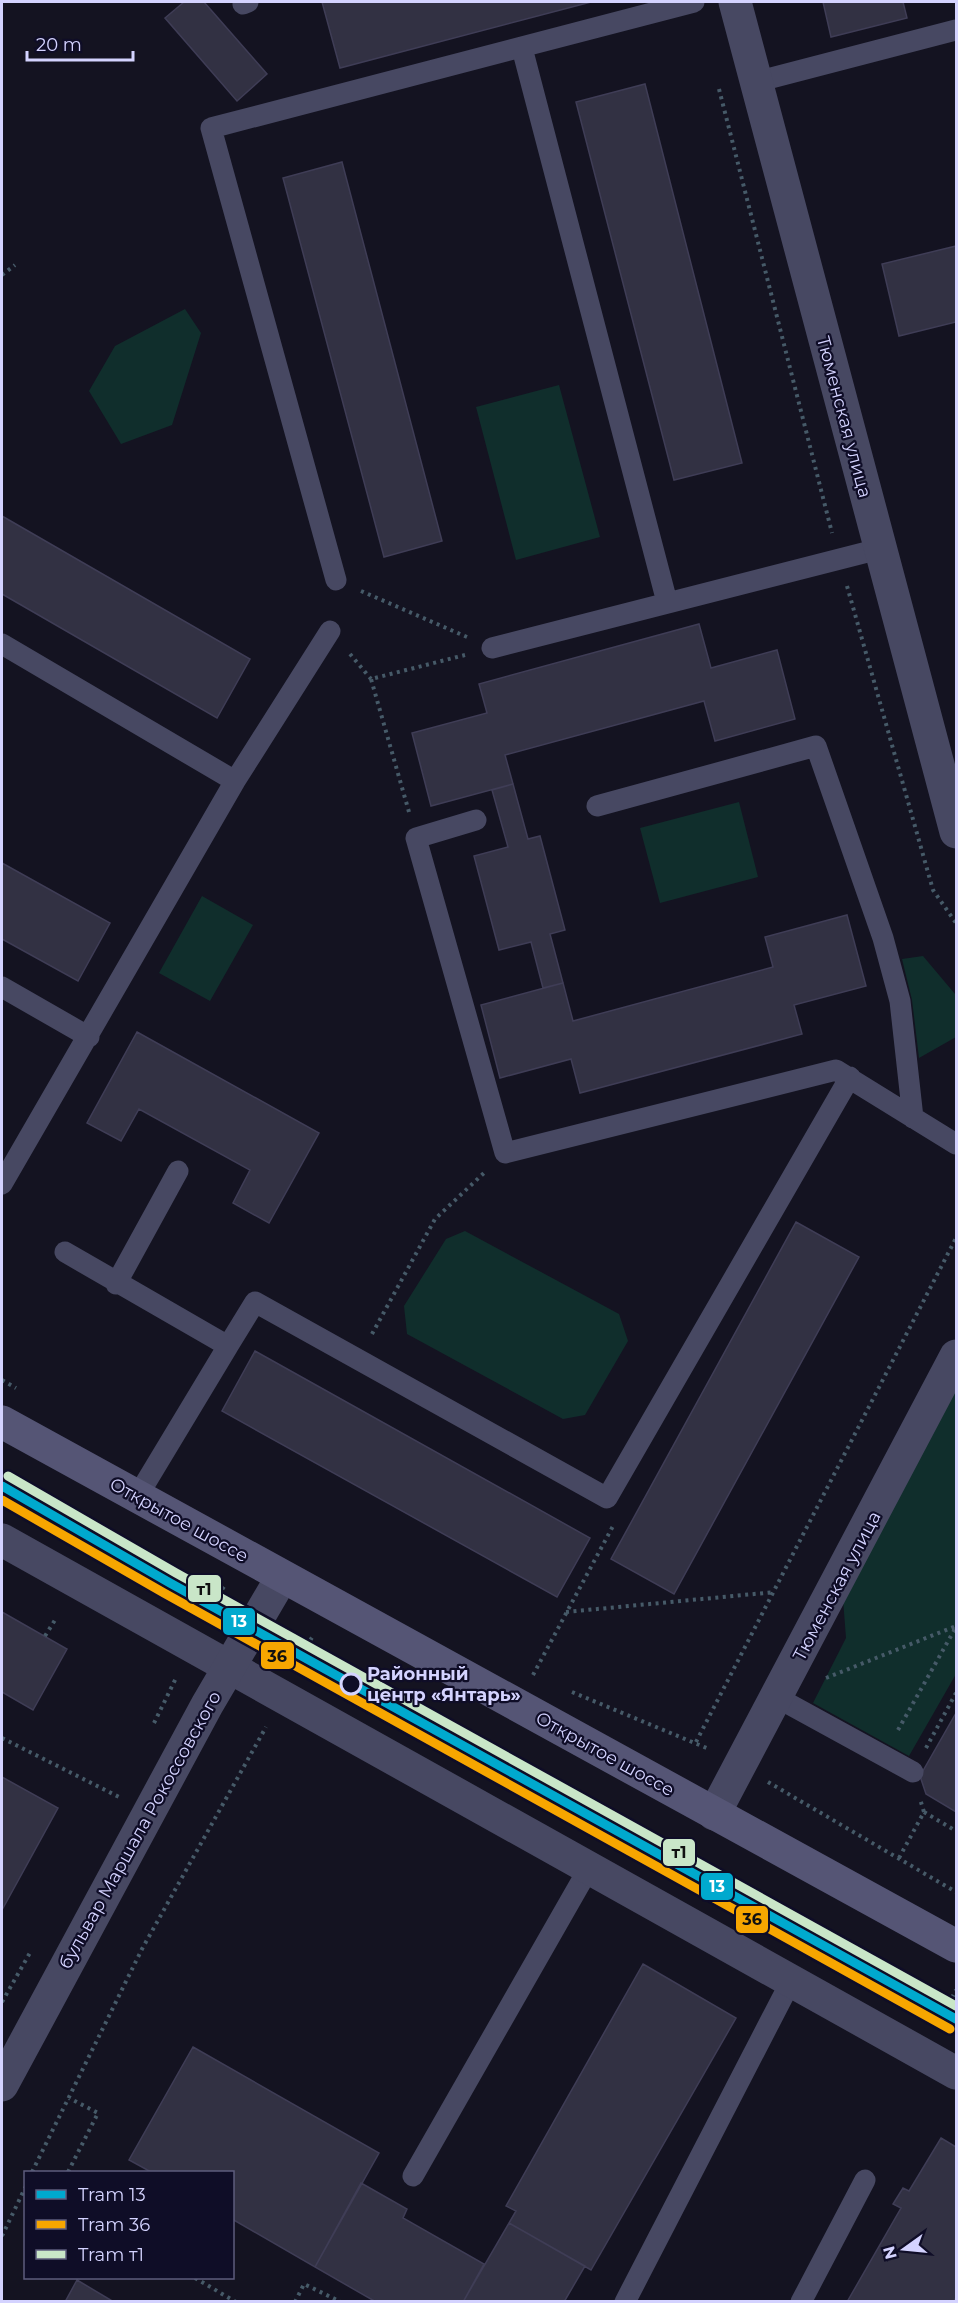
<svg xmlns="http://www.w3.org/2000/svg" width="958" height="2303" font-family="Montserrat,sans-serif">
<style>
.green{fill:#102e2c}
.building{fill:#323143;stroke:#3f3d56;stroke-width:1.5}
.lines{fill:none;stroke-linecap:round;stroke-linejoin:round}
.path{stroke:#465a68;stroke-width:4;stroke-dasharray:3 4.5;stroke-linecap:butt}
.service{stroke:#474862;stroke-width:21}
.minor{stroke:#474862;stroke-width:33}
.tertiary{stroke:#474862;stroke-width:33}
.secondary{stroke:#555575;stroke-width:33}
.tram-1-casing{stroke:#0f0d27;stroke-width:14}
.tram-2-casing{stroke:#0f0d27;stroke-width:14}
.tram-3-casing{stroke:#0f0d27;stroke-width:14}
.tram-1{stroke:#00a9ce;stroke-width:9}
.tram-2{stroke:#f7a600;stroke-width:9}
.tram-3{stroke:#c9e6c8;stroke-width:9}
.stop-dot{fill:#0f0d27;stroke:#d4d3ff;stroke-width:3}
.labels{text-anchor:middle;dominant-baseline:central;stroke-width:4.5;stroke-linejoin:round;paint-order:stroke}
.street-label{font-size:18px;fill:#d4d3ff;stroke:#0f0d27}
.stop-label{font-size:18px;font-weight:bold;fill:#d4d3ff;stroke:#0f0d27;text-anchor:start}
.line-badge{stroke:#0f0d27;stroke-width:2}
.badge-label{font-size:16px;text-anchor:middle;font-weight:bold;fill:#fff}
.pale-badge-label{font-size:16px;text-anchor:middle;font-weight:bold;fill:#111}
</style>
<rect width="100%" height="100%" fill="#141321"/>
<path class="green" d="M185,309L201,333L172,425L121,444L89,391L115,346Z
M559,385L600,537L516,560L476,407Z
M739,802L758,877L660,903L640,828Z
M202,896L253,925L210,1001L159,973Z
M923,956L955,994L956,1037L919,1058L912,1000L902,959Z
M465,1231L619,1314L628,1341L585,1415L563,1419L407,1334L404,1306L446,1239Z
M956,1374V1674L909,1756L813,1703L846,1638L843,1599Z"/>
<path class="building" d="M184,2H204L267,74L237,101L165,18Z
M322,2H591L340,68Z
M823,2H903L907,18L831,37Z
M645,84L742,463L674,480L576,102Z
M342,162L442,541L384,557L283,178Z
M956,246V322L899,336L882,264Z
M2,516L250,659L217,718L2,594Z
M699,624L711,668L777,650L795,719L715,741L704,701L505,755L513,784L431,806L412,733L487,713L479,684Z
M513,784L528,839L540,836L565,930L550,934L563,983L543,988L531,942L499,950L474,856L508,847L492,790Z
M2,863L110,923L78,981L2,939Z
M847,915L866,986L794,1005L802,1034L580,1093L571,1059L500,1078L481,1005L563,983L573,1021L773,967L765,937Z
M137,1032L319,1133L269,1223L233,1203L250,1170L139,1109L121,1141L87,1123Z
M796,1222L859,1257L674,1594L611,1559Z
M255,1351L590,1538L557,1597L222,1411Z
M2,1612L67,1649L33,1710L2,1692Z
M956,1713V1812L926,1794L920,1776Z
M2,1777L58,1808L2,1910Z
M643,1964L736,2018L591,2270L509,2223L516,2211L506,2206Z
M193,2047L379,2153L315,2267L232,2219V2172H151L129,2160Z
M941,2138L956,2147V2297L954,2302H847L901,2208L893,2204L903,2188L909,2191Z
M361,2183L407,2209L403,2218L484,2264L463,2302H376L315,2267Z
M509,2223L585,2266L564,2302H463Z
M77,2280L114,2302H65Z"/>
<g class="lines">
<path class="path" d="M719,89L832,533
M2,275L15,265
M847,586L933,890L956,923
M361,591L467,637
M350,654L371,679
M409,812L371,679L465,655
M372,1334L435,1219L485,1172
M2,1380L16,1388
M566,1612L775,1592
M207,1615L226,1583
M45,1636L55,1620
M295,1666L314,1634
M533,1675L613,1526
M826,1678L956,1626
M572,1692L709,1749
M154,1723L177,1676
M898,1730L956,1627
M2,1738L119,1797
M696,1742L956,1238
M926,1748L956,1693
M768,1782L956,1892
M924,1812L956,1831
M899,1858L924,1812L920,1799
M2,2002L31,1951
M938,2024L956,1990
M32,2172L142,1949L266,1727
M68,2172L98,2113L69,2098
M2,2236L26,2186
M195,2278L236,2302
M295,2302L304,2284L341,2302"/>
<path class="service" d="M243,4L248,2
M522,48L667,602
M756,82L956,30
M336,580L211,128L694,2
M2,644L235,781
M492,648L879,549
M597,806L816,746L883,938L900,1001L913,1118
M476,820L416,838L505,1153L836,1070L956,1144
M2,987L89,1037
M2,1184L235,781L330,631
M65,1252L228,1346L137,1497
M116,1284L178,1171
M228,1346L255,1302L607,1498L850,1077
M778,1698L913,1772
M413,2176L589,1868
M625,2302L791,1981
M801,2302L865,2180"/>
<path class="minor" d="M735,2L956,832
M2,1540L956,2073
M714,1814L956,1356"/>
<path class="tertiary" d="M2,2085L207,1705L282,1577"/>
<path class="secondary" d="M2,1422L956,1946"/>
<defs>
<path id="tram-1" d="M2,1486L170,1583L956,2019"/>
<path id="tram-2" d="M2,1500L164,1593L950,2029"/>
<path id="tram-3" d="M8,1476L176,1573L956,2006"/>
</defs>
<use href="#tram-1" class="tram-1-casing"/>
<use href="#tram-2" class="tram-2-casing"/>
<use href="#tram-3" class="tram-3-casing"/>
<use href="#tram-1" class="tram-1"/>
<use href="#tram-2" class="tram-2"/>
<use href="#tram-3" class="tram-3"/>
</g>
<circle class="stop-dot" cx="351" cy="1684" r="10"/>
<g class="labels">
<g class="street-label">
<text transform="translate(844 417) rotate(75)">Тюменская улица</text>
<text transform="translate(179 1520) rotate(29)">Открытое шоссе</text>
<text transform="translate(837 1586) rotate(-62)">Тюменская улица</text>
<text transform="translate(605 1754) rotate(29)">Открытое шоссе</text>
<text transform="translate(140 1830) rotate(-61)">бульвар Маршала Рокоссовского</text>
</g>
<g class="stop-label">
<text x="367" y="1674">Районный<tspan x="367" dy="21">центр «Янтарь»</tspan></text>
</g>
</g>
<g class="line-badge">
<rect x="187" y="1574" width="35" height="29" rx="6" fill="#c9e6c8"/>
<rect x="222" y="1607" width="34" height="29" rx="6" fill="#00a9ce"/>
<rect x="260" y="1641" width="35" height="29" rx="6" fill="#f7a600"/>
<rect x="662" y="1838" width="34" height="29" rx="6" fill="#c9e6c8"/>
<rect x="700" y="1872" width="34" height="29" rx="6" fill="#00a9ce"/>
<rect x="735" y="1905" width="34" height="29" rx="6" fill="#f7a600"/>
</g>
<g class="badge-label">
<text x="239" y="1627">13</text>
<text x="717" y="1892">13</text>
</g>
<g class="pale-badge-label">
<text x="204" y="1595">т1</text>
<text x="277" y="1662">36</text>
<text x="679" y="1858">т1</text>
<text x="752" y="1925">36</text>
</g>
<rect width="958" height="2303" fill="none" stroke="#d4d3ff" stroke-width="6"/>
<rect x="24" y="2171" width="210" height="108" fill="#0f0d27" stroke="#5e5c7d" stroke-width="1.5"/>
<rect x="36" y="2190" width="30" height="9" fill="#00a9ce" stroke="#5e5c7d" stroke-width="1.5"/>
<text x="78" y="2201" font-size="18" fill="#d4d3ff">Tram 13</text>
<rect x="36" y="2220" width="30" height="9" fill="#f7a600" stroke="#5e5c7d" stroke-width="1.5"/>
<text x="78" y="2231" font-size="18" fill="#d4d3ff">Tram 36</text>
<rect x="36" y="2250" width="30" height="9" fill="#c9e6c8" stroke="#5e5c7d" stroke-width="1.5"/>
<text x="78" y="2261" font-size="18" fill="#d4d3ff">Tram т1</text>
<g transform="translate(904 2249) rotate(255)" stroke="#0f0d27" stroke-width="4.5" paint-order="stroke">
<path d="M0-4.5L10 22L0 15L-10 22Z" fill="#d4d3ff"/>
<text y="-9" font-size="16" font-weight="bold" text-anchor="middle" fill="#d4d3ff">N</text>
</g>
<path d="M27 51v9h106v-9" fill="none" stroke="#d4d3ff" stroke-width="3"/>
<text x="36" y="51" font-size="18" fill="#d4d3ff" stroke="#0f0d27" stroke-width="4.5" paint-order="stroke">20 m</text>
</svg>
